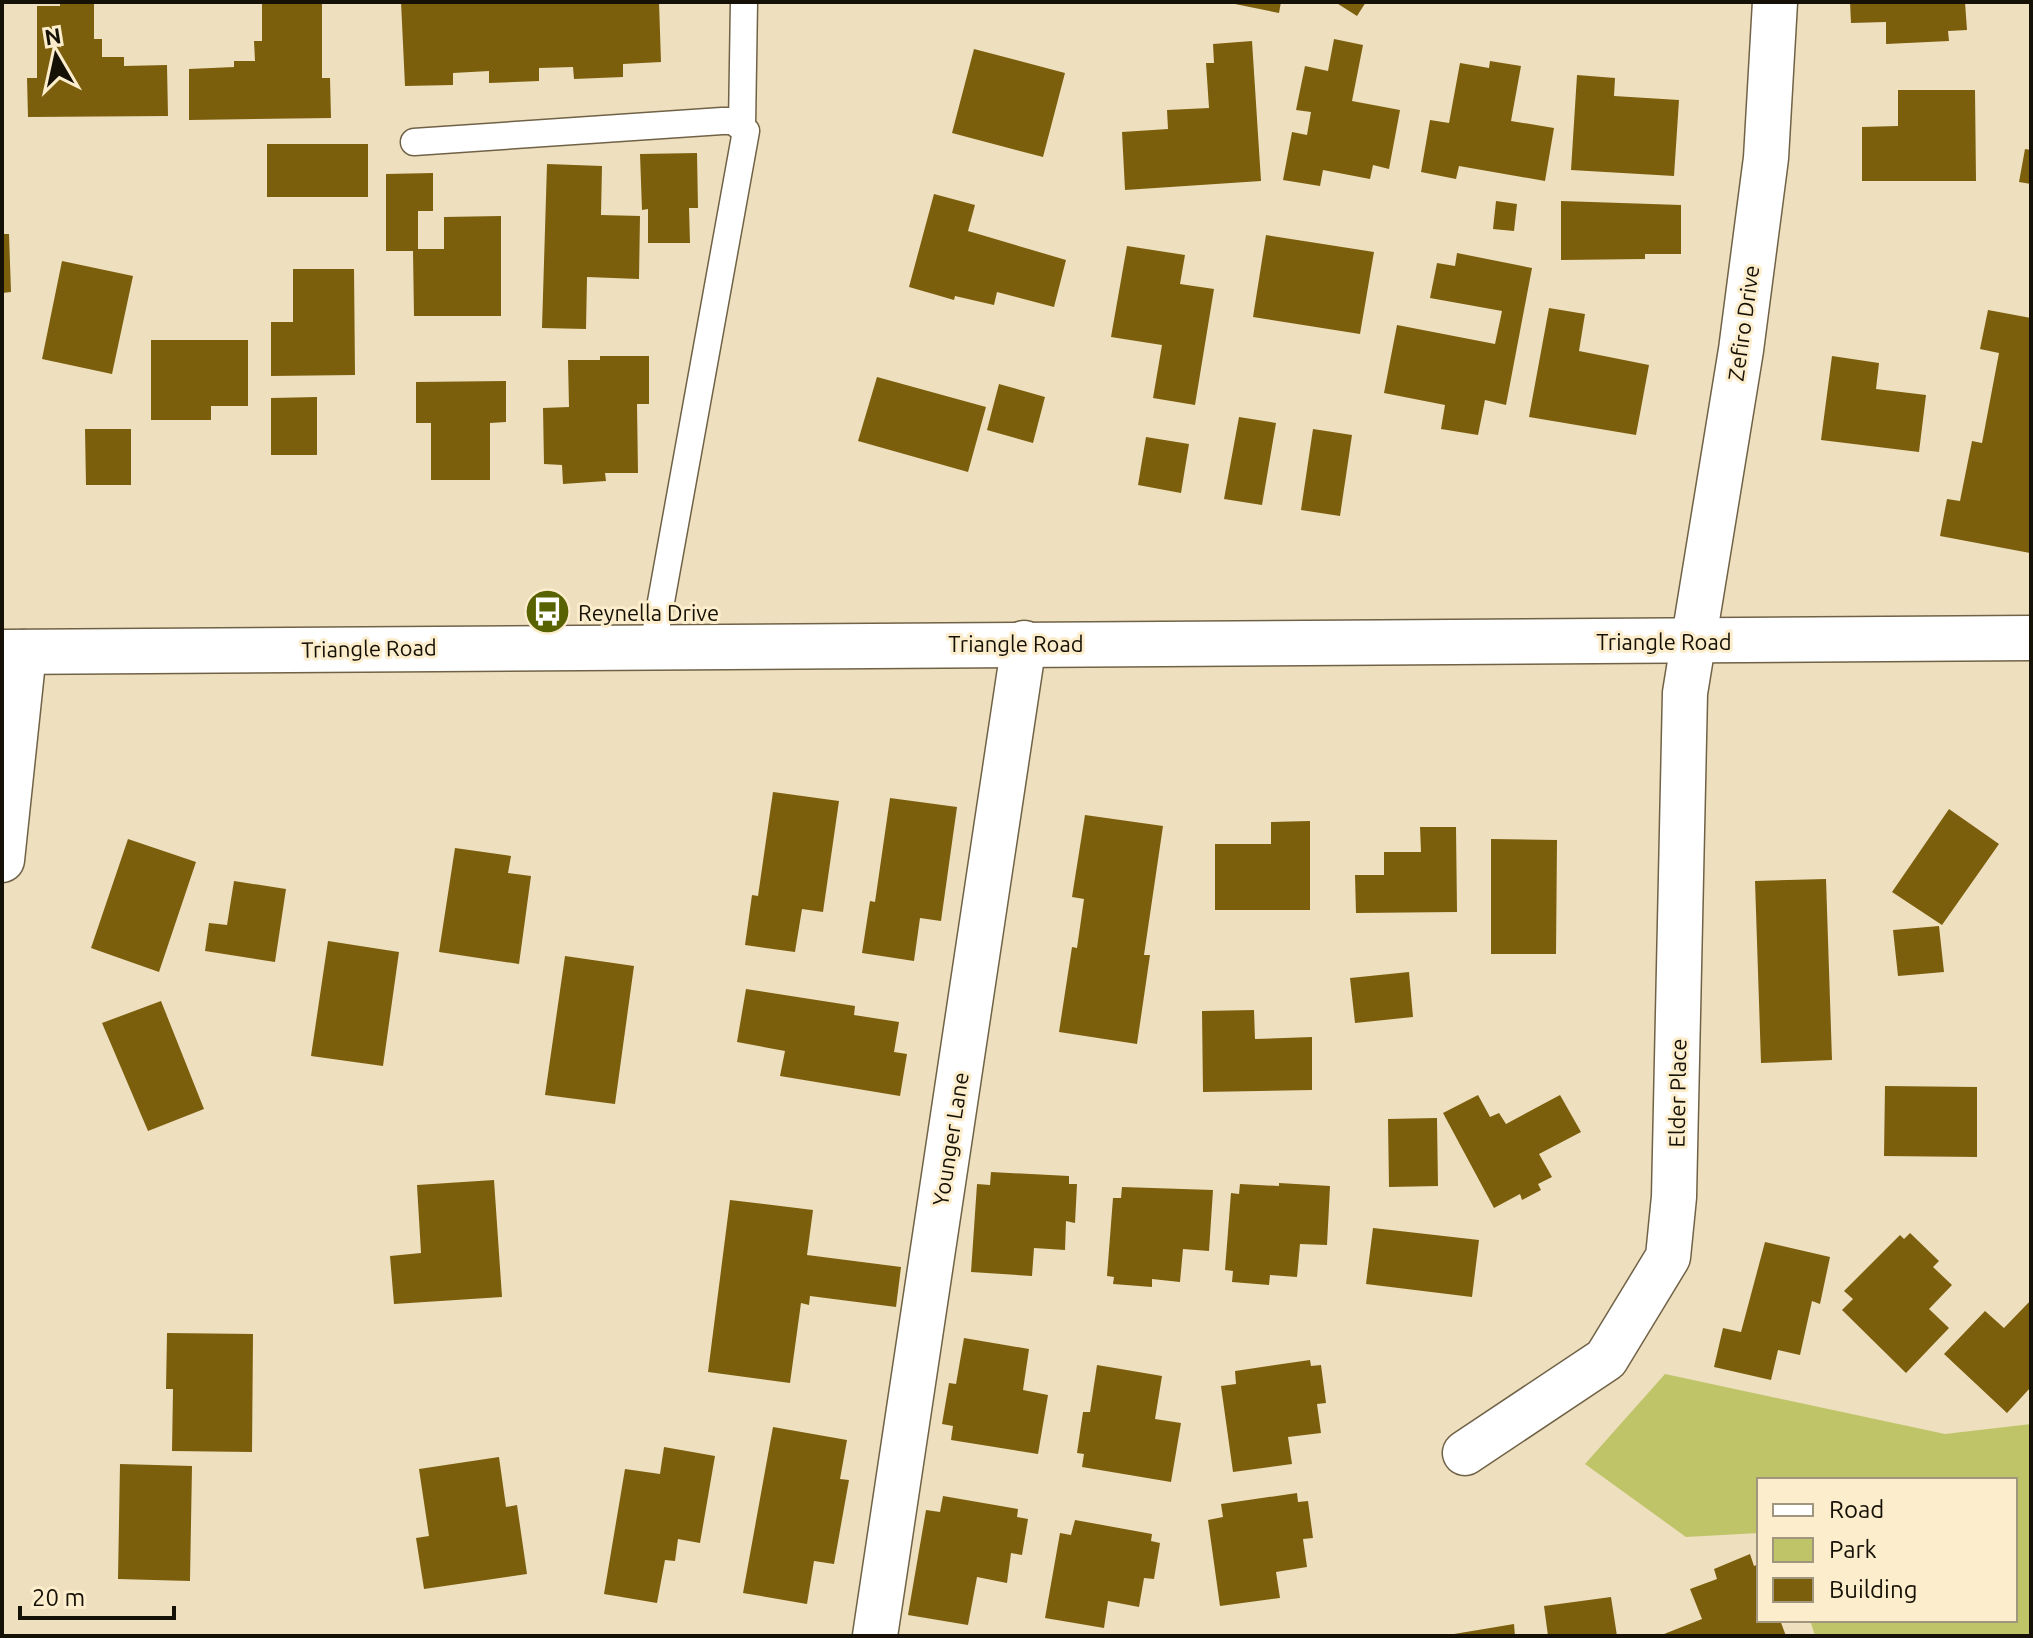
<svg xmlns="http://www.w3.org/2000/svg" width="2033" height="1638" font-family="Ubuntu,sans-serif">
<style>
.green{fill:#bfc469}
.building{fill:#7c5f0d}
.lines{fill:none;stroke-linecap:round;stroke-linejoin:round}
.service-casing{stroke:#706246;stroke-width:29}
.minor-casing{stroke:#706246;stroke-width:47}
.secondary-casing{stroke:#706246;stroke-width:47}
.service{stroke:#fff;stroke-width:26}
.minor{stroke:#fff;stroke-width:44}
.secondary{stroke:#fff;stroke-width:44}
.labels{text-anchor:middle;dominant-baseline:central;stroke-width:6;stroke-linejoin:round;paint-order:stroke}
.street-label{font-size:22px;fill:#161106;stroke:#fcedcc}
.poi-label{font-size:22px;fill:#161106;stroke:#fcedcc;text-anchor:start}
</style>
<rect width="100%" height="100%" fill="#eedfbf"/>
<path class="green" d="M1665,1374L1945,1434L2031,1424V1636H1815L1810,1620H2015V1480H1759V1533L1686,1537L1585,1464Z"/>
<path class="building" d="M60,2H94V39H102V57H124V66L167,65L168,116L28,117L27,78H37V6H60Z
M262,2H322V78H330L331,118L189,120V69L234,67V61H255L254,41H262Z
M401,2H659L661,62L623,64V77L574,79L573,67L539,68V81L489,83V71L453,73V85L405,86Z
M1225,2H1281L1279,13Z
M1335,2H1366L1357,16Z
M1850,2H1965L1967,30L1948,31L1949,41L1886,44V22L1851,23Z
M1334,39L1363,45L1352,101L1400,110L1389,169L1373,165L1370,179L1323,170L1320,186L1283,180L1292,132L1307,135L1311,112L1296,110L1305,66L1328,71Z
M1252,41L1261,181L1125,190L1122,132L1168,129L1167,110L1209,108L1206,63H1214L1213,44Z
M974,49L1065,73L1043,157L952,133Z
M1490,61L1521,66L1511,121L1554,128L1545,181L1459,166L1456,179L1421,172L1430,120L1449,123L1460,63L1489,68Z
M1577,75L1615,78L1614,96L1679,100L1674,176L1571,170Z
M1898,90H1975L1976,181H1862V127L1898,126Z
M267,144H368V197H267Z
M2025,149L2031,150V184L2019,182Z
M697,153L698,208H689L690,243H648V209L642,210L640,154Z
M547,164L602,166L601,215L640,216L639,279L587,277L586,329L542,328Z
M433,173V211H418V249H444V217L501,216V316H414L413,251H386V174Z
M934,194L975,205L968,231L1066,260L1054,307L997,292L994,305L955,296L954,300L909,287Z
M1496,201L1517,204L1514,231L1493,229Z
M1561,201L1681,205V254H1645V259L1561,260Z
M2,234H9L11,292L2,293Z
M1266,235L1374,252L1360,334L1253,317Z
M1127,246L1185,255L1180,284L1214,289L1195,405L1153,398L1162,345L1111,337Z
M1457,253L1532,268L1506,405L1485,400L1478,435L1441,429L1445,405L1384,393L1397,325L1495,344L1502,311L1430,298L1437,263L1455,266Z
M62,261L133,276L112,374L42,359Z
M293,269H354L355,375L271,376V322H293Z
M1549,308L1585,314L1579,351L1649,365L1636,435L1529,417Z
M1988,310L2031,318L2030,553L1940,536L1947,499L1960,501L1972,441L1982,443L1999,353L1980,349Z
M151,340H248V406H211V420H151Z
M600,356H649V404H637L638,473H605L606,481L563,484L562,465L544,464L543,408L569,407L568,360H600Z
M1832,356L1879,363L1876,389L1926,395L1919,452L1821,440Z
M877,377L986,407L968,472L858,441Z
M506,381V422L490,423V480H431V423H416V382Z
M999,384L1045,397L1033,443L987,430Z
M317,397V455H271V398Z
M1239,417L1276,423L1262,505L1224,499Z
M85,429H131V485H86Z
M1313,429L1352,435L1340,516L1301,510Z
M1146,437L1189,444L1181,493L1138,485Z
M773,792L839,801L823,912L802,909L795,952L745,945L752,895L758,896Z
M890,798L957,807L941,921L920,918L914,961L862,953L870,901L875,902Z
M1949,809L1999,844L1942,925L1892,892Z
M1085,815L1163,826L1144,955H1150L1137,1044L1059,1032L1072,947L1077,948L1084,899L1072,897Z
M1310,821V910H1215V844H1271V822Z
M1420,827H1456L1457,912L1356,913L1355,875H1384V852H1421Z
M128,839L196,862L159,972L91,948Z
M1491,839L1557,840L1556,954H1491Z
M455,848L511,856L508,873L531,876L519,964L439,952Z
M1826,879L1832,1060L1761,1063L1755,881Z
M234,881L286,889L275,962L205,951L209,923L227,925Z
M1939,926L1944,972L1898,976L1893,930Z
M328,941L399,952L383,1066L311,1056Z
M565,956L634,966L615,1104L545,1095Z
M1409,972L1413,1017L1355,1023L1350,978Z
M746,989L855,1006L854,1015L899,1022L894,1052L907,1054L900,1096L780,1076L785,1051L737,1042Z
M161,1001L204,1109L148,1131L102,1023Z
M1254,1010L1255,1039L1312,1037V1090L1203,1092L1202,1011Z
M1885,1086L1977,1087V1157L1884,1156Z
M1478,1095L1490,1117L1499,1113L1506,1124L1560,1095L1581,1132L1539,1154L1552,1177L1538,1184L1541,1190L1522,1200L1520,1194L1494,1208L1443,1113Z
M1437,1118L1438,1186L1389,1187L1388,1119Z
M991,1172L1069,1176V1184H1077L1075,1223L1066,1221L1065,1250L1034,1248L1032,1276L971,1272L977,1184L990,1185Z
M494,1180L502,1297L394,1304L390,1256L421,1253L417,1185Z
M1279,1183L1330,1186L1327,1245L1300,1244L1297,1277L1270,1275L1269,1285L1232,1282L1233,1271L1225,1270L1231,1193L1239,1194L1240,1184L1279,1186Z
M1122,1187L1213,1190L1209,1251L1183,1249L1180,1282L1152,1279V1287L1113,1284L1114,1277L1107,1276L1113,1198H1121Z
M730,1200L813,1210L807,1255L901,1267L896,1307L810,1296L809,1305L801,1303L790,1383L708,1372Z
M1373,1228L1479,1240L1472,1297L1366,1284Z
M1910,1233L1939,1261L1933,1267L1952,1285L1929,1309L1949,1328L1906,1373L1842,1310L1853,1299L1844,1291L1900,1235L1904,1239Z
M1765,1242L1830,1257L1820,1304L1812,1301L1800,1355L1778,1350L1771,1380L1714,1367L1723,1328L1741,1332Z
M2031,1300V1387L2007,1413L1944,1354L1985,1311L2004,1328Z
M167,1333L253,1334L252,1452L172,1451L173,1389H166Z
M964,1338L1029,1349L1023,1390L1048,1395L1038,1454L951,1440L953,1426L942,1424L949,1383L956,1384Z
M1310,1360L1311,1366L1321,1365L1326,1403L1317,1404L1321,1433L1288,1437L1292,1464L1233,1472L1221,1386L1236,1384L1235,1371Z
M1097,1365L1162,1376L1155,1419L1181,1423L1171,1482L1082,1467L1084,1454L1077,1453L1083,1412H1090Z
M773,1427L847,1440L840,1479L849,1480L834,1564L814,1561L807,1604L743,1593Z
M664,1447L715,1456L700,1543L678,1539L675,1561L665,1560L657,1603L604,1594L625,1469L660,1474Z
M499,1457L506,1507L517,1505L527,1574L424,1589L416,1538L429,1536L419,1469Z
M120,1464L192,1466L190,1581L118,1579Z
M1297,1493L1298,1502L1308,1501L1313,1538L1303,1539L1307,1567L1276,1572L1280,1598L1220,1606L1208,1520L1223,1517L1221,1504Z
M943,1496L1018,1509L1017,1517L1028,1519L1022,1555L1011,1553L1007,1583L977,1577L968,1625L908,1615L926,1510L940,1512Z
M1075,1520L1152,1534L1151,1541L1160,1543L1154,1579L1144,1578L1139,1607L1108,1601L1104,1628L1045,1618L1060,1533L1071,1535Z
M1750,1554L1754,1566L1759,1564V1620H1780L1786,1636H1659L1702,1619L1690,1589L1717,1579L1714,1569Z
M1611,1597L1617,1636H1548L1544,1606Z
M1514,1624L1515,1636H1454V1634Z"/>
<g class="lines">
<defs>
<path id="service" d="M742,125L744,2
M414,142L722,121H733L746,131L653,646"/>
<path id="minor" d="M2,860L24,652
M1465,1453L1606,1359L1668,1257L1674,1197L1685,693L1741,350L1766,158L1775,2
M875,1636L1024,643"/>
<path id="secondary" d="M2,652L2031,638"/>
</defs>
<use href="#service" class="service-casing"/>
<use href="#minor" class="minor-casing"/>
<use href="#secondary" class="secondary-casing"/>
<use href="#service" class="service"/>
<use href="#minor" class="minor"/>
<use href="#secondary" class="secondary"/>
</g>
<defs>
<symbol id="bus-disc" viewBox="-11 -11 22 22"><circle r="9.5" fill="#586201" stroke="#fcedcc"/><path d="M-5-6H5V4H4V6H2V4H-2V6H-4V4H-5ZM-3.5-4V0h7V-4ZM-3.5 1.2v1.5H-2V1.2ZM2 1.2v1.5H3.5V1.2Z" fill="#fff"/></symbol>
</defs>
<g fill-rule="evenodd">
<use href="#bus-disc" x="522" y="586" width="51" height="51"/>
</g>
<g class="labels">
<g class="street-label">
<text transform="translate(1743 323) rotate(-82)">Zefiro Drive</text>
<text x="1664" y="641">Triangle Road</text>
<text x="1016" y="643">Triangle Road</text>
<text transform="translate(369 648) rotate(-1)">Triangle Road</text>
<text transform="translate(1677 1093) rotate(-89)">Elder Place</text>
<text transform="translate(950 1139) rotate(-81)">Younger Lane</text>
</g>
<g class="poi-label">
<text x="578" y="612">Reynella Drive</text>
</g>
</g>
<rect width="2033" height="1638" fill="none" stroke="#161106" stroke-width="8"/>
<rect x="1757" y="1478" width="260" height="144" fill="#fcedcc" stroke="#a0957d" stroke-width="2"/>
<rect x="1773" y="1504" width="40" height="12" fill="#ffffff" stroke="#a0957d" stroke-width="2"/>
<text x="1829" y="1518" font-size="24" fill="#161106">Road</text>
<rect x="1773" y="1538" width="40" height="24" fill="#bfc469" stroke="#a0957d" stroke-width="2"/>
<text x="1829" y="1558" font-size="24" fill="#161106">Park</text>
<rect x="1773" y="1578" width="40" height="24" fill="#7c5f0d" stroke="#a0957d" stroke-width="2"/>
<text x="1829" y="1598" font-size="24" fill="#161106">Building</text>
<g transform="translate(56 56) rotate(351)" stroke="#fcedcc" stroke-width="6" paint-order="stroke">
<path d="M0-6L14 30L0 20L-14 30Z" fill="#161106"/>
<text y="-12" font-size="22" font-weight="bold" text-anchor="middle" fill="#161106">N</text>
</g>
<path d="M20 1606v12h154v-12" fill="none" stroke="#161106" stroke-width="4"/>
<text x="32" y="1606" font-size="24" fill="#161106" stroke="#fcedcc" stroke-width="6" paint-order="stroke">20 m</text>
</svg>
